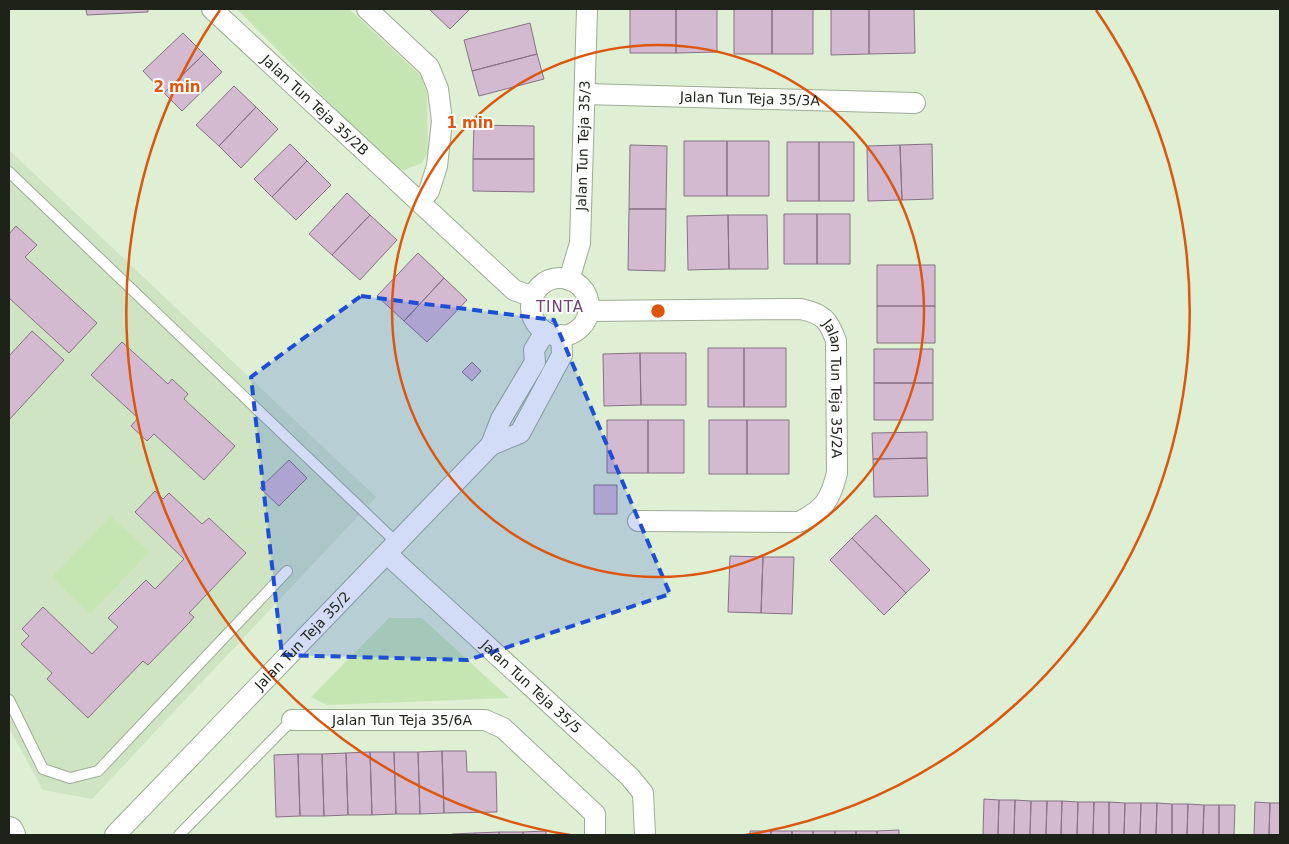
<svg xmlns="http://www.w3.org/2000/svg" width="1289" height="844" font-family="'DejaVu Sans',sans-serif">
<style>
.built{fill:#cfe4c3}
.green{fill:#c5e6b2}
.building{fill:#d3bad0;stroke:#877185}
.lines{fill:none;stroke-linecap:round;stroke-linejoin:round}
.lane-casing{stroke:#9dad94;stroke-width:12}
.street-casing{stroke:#9dad94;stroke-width:22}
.secondary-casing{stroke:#9dad94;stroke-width:30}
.lane{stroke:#fff;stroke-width:10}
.street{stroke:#fff;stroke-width:20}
.secondary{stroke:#fff;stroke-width:28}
.marked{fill:#1d4ed8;fill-opacity:0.2;stroke:#1d4ed8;stroke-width:4;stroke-dasharray:10 6;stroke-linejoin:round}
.ring{fill:none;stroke:#de560d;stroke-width:2.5}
.labels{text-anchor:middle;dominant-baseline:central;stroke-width:4;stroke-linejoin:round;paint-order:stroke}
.street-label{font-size:14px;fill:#1d2319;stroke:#fff}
.neighbourhood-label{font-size:15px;letter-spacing:1px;fill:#733f71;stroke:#fff}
.centre{fill:#de560d;stroke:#fff;stroke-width:2.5}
.ring-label{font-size:15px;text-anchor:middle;font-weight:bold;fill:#de560d;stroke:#fff;stroke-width:4;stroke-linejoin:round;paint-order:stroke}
</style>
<rect width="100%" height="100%" fill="#deefd4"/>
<path class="built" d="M9,150L376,497L92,799L43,790L9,728Z"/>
<path class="green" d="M237,9H349L421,76L427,94L428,152L422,163L404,170L392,166Z
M111,516L149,552L90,614L52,577Z
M389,618H422L509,698L327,705L311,697Z"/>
<path class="building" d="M86,9H148V12L87,15Z
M429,9H470L450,29Z
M630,9H676V53H630Z
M676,9H717V52L676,53Z
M734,9H772V54H734Z
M772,9H813V54H772Z
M831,9H869V54L831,55Z
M869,9H914L915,53L869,54Z
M530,23L537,54L472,71L464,40Z
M183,33L204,54L164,93L143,71Z
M204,54L222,72L182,111L164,93Z
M537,54L544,79L479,96L472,71Z
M234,86L256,107L219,146L196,125Z
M256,107L278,129L241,168L219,146Z
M474,125L534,126V159H473Z
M684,141H727V196H684Z
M727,141H769V196H727Z
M787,142H819V201H787Z
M819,142H854V201H819Z
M290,144L307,161L272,197L254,179Z
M932,144L933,199L902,200L900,145Z
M630,145L667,146L666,209H629Z
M900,145L902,200L868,201L867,146Z
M473,159H534V192L473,191Z
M307,161L331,185L296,220L272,197Z
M347,193L370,215L332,255L309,234Z
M629,209H666L665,271L628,270Z
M784,214H817V264H784Z
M817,214H850V264H817Z
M370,215L397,240L360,280L332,255Z
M728,215L729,269L688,270L687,216Z
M728,215H767L768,269H729Z
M16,226L37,245L25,257L97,323L69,353L9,298V234Z
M418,253L444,278L404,321L377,296Z
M877,265H935V306H877Z
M444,278L467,300L427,342L404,321Z
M877,306H935V343H877Z
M32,331L64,360L9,420V356Z
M122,342L168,384L172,379L188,394L184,399L235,446L204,480L154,434L147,441L131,426L138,418L91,375Z
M708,348H744V407H708Z
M744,348H786V407H744Z
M874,349H933V383H874Z
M640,353H686V405H641Z
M640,353L641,405L604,406L603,354Z
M472,362L481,371L472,381L462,372Z
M874,383H933V420H874Z
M607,420H648V473H607Z
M648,420H684V473H648Z
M709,420H747V474H709Z
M747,420H789V474H747Z
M927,432V458L873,459L872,433Z
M927,458L928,496L874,497L873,459Z
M289,460L307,478L279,506L260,488Z
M594,485H617V514H594Z
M155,491L163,499L169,493L202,524L209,518L246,553L189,613L194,617L190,622L148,665L143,661L88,718L47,679L52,673L21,644L29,636L22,629L43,607L92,654L118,627L108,618L146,580L155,589L184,559L135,512Z
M876,515L930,570L906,593L852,538Z
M852,538L906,593L884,615L830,560Z
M730,556L763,557L761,613L728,612Z
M763,557H794L792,614L761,613Z
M442,751L444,813L420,814L418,752Z
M442,751H466L467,772H496L497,812L444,813Z
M370,752L372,815H348L346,753Z
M370,752H394L396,814L372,815Z
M394,752H418L420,814H396Z
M346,753L348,815L324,816L322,754Z
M298,754L300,816L276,817L274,755Z
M298,754H322L324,816H300Z
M984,799L999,800L998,835H983Z
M999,800H1015L1014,835H998Z
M1015,800L1031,801L1030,835H1014Z
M1031,801H1047L1046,835H1030Z
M1047,801H1062L1061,835H1046Z
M1062,801L1078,802L1077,835H1061Z
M1078,802H1094L1093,835H1077Z
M1094,802H1109V835H1093Z
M1109,802L1125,803L1124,835H1109Z
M1255,802L1270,803L1269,835H1254Z
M1125,803H1141L1140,835H1124Z
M1141,803H1157L1156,835H1140Z
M1157,803L1172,804V835H1156Z
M1270,803H1280V835H1269Z
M1172,804H1188L1187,835H1172Z
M1188,804L1204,805L1203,835H1187Z
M1204,805H1219V835H1203Z
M1219,805H1235L1234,835H1219Z
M899,830V835H877V831Z
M546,831V835H523V832Z
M750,831H771V835H750Z
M771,831H792V835H771Z
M792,831H813V835H792Z
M813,831H835V835H813Z
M835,831H856V835H835Z
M856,831H877V835H856Z
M499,832H523V835H499Z
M499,832V835H475V833Z
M475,833V835H452V834Z"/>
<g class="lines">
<defs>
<path id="lane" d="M9,172L397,543
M9,700L43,769L70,778L98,771L287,571
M179,835L292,720"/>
<g id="street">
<path id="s1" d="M212,9L514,290L533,297"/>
<path d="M367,9L429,67L438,89L442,121L437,166L429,191L420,202"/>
<path id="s2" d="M585,94L915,103"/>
<circle cx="560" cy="307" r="29"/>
<path id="s3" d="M569,280L580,243L587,9"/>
<path id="s4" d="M589,311L801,309C823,314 829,320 836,341L837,473C830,501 824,509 799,522L638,521"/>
<path d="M491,445L501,419L535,362L534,350L545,332"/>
<path id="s5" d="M387,554L630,777L643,793L645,835"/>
<path id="s6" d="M292,720H485L503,728L595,814V835"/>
<path id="s7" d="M115,835L491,445L520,433L562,355L561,335"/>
</g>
<path id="secondary" d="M9,831L11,835"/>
</defs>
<use href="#lane" class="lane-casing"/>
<use href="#street" class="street-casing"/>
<use href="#secondary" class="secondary-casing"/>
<use href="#lane" class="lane"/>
<use href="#street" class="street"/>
<use href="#secondary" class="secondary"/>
</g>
<path class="marked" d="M361,296L554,320L670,594L468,660L282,655L251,377Z"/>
<g class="ring">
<circle cx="658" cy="311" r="266"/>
<path d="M570 835A531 531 0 0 1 220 10M1096 10A531 531 0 0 1 746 835"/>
</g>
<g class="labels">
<g class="street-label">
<text stroke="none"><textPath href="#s2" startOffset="165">Jalan Tun Teja 35/3A</textPath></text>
<text stroke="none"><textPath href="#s1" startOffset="141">Jalan Tun Teja 35/2B</textPath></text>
<text stroke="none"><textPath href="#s3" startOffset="136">Jalan Tun Teja 35/3</textPath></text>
<text stroke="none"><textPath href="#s4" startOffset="310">Jalan Tun Teja 35/2A</textPath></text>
<text stroke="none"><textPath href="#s7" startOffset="270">Jalan Tun Teja 35/2</textPath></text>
<text stroke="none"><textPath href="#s5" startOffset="196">Jalan Tun Teja 35/5</textPath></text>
<text stroke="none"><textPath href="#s6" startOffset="110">Jalan Tun Teja 35/6A</textPath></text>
</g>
<g class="neighbourhood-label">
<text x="560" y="307">TINTA</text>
</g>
</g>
<circle cx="658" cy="311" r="8" class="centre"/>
<g class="ring-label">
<text x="177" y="92">2 min</text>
<text x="470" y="128">1 min</text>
</g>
<rect width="1289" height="844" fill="none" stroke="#1d2319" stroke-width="20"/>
</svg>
